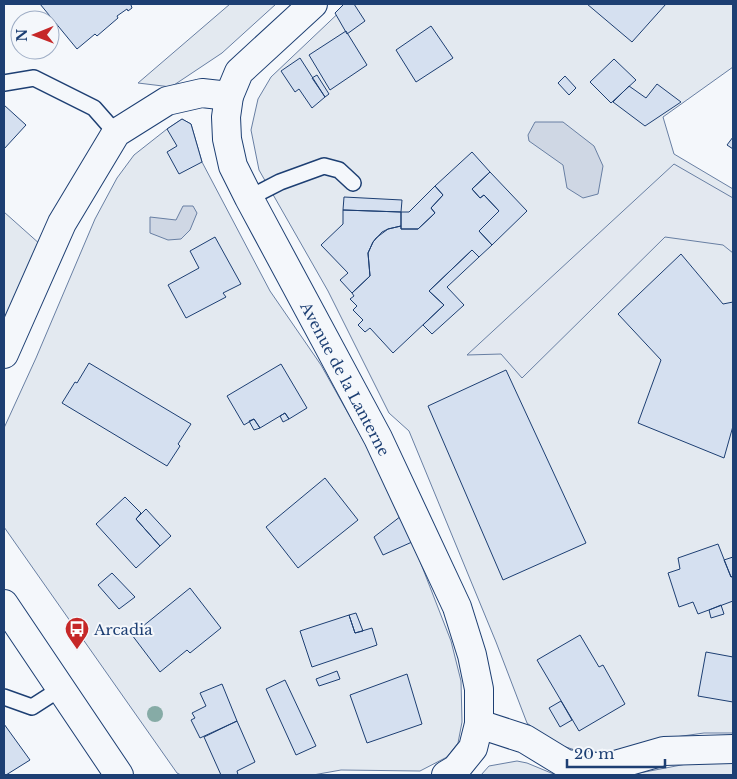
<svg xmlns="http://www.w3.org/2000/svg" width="737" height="779" font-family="'Libre Baskerville',serif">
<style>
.green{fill:#e3e9f0;stroke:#687fa3}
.parking{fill:#e3e8f0;stroke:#687fa3}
.water{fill:#cfd7e4;stroke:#687fa3}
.building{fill:#d5e0f0;stroke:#1d3f73}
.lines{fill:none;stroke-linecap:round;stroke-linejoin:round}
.lane-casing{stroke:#1d3f73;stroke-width:18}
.street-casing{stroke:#1d3f73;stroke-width:30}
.secondary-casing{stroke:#1d3f73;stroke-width:30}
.lane{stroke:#f4f7fb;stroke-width:15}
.street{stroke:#f4f7fb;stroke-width:28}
.secondary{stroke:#f4f7fb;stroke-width:28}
.tree{fill:#86aba6}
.labels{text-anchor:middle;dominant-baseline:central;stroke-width:4;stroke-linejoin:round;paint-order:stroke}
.street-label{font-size:15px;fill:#1d3f73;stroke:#f4f7fb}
.poi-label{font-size:15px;fill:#1d3f73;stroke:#f4f7fb;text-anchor:start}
</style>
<rect width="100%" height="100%" fill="#f4f7fb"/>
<path class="green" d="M230,4H276L222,53L171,87L138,83Z
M348,4H733V67L663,117L674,154L733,189V733H704L668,738L609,752H581L551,742L527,723L496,642L409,431L389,413L328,291L259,170L251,130L258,99L271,77Z
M182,119L191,124L202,162L270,291L321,365L395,497L451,641L461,681L462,722L458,743L447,757L420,771L341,770L313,775H181L177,773L4,527V428L36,358L95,219L117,178L134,155L167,129Z
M4,212L41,245L4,327Z
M517,761L527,763L556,775H481L489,766Z
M702,761H733V775H629Z"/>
<path class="parking" d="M674,164L733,198V253L723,245L665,237L522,378L501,354L467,355Z"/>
<path class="water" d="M535,122H563L594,146L603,166L598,194L583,198L567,188L563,165L529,141L528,135Z
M183,206H193L197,213L190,230L181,239L168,240L150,233V217L176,220Z"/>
<path class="building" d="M40,4H132L131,5L132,8L128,11L127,9L117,16L118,18L97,36L95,34L77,49Z
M344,4H354L365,21L347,34L335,13Z
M587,4H666L632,42Z
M431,26L453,58L416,82L396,50Z
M346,31L367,65L330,90L309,55Z
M300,58L325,97L312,108L299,89L295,92L281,71Z
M614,59L636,80L611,103L590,82Z
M317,75L329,94L325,97L312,78Z
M565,76L576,88L569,95L558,83Z
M657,84L681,102L645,126L613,102L629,86L646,98Z
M4,105L26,125L4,149Z
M182,119L191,124L202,162L179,174L167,152L177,146L167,129Z
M733,137V149L727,145Z
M472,152L490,172L472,189L480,198L484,195L499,211L479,231L492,245L479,257L472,250L429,291L444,305L393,353L370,328L365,332L358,325L363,320L353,310L357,306L350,299L354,296L352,293L370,276L368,253L373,242L376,238L388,229L401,226V229H418L435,213L431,208L443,195L435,186Z
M490,172L527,211L492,245L479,231L499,211L484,195L480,198L472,189Z
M435,186L443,195L431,208L435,213L418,229H401V212H409Z
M344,197L402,200L401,212L343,210Z
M343,210L401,212V226L388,229L382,232L373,242L368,253L370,276L352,293L340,280L348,273L321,245L343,224Z
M215,237L241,284L223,293L226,297L186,318L168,285L199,268L190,251Z
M472,250L479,257L447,287L464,305L432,334L423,325L444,305L429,291Z
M681,254L723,304L733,302V426L724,458L638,423L661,360L618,314Z
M89,363L191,424L178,444L180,446L167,466L62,403L75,382L77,383Z
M281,364L307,408L289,419L285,413L260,428L254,419L244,425L227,396Z
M506,370L586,543L503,580L428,406Z
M285,413L289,419L283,422L280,416Z
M254,419L260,428L254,430L249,421Z
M325,478L358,520L298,568L266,527Z
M125,497L141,513L136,519L160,546L136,568L96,524Z
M146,509L171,536L160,546L136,519Z
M401,516L412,542L383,555L374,537Z
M718,544L731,577L733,576V601L698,614L693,602L679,607L668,573L680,569L678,558Z
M733,557V576L731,577L724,560Z
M112,573L135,597L119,609L98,585Z
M190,588L221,628L190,653L187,650L160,672L132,635Z
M721,605L724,614L711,618L709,610Z
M356,613L363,631L355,633L349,615Z
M349,615L355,633L372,628L377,645L312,667L300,631Z
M580,635L599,667L603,665L625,704L579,731L537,660Z
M706,652L733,657V702L698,696Z
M337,671L340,679L319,686L316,679Z
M407,674L422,724L367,743L350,695Z
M285,680L316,746L296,755L266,689Z
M222,684L237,721L200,738L191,720L195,718L192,713L206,706L200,693Z
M561,701L572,720L560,727L549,708Z
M237,721L255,762L237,771L238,775H221L204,737Z
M4,724L30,760L6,775H4Z"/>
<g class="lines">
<defs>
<path id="lane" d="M4,83L34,78L94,108L116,133
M249,198L280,182L324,166L339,170L353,183
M4,697L32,707L60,689"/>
<path id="street" d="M4,354L62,223L116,133L167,101L202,93L229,96
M479,724L525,739L566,764L605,768L664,751L733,749"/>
<path id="secondary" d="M313,4L239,72L229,96L226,117L227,139L233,166L249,198L378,438L457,607L472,655L479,689V724L473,748L456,769L446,775
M4,604L119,775"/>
</defs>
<use href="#lane" class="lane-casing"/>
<use href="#street" class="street-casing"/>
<use href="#secondary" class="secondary-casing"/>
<use href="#lane" class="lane"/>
<use href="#street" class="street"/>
<use href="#secondary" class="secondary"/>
</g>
<circle class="tree" cx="155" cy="714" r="8"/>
<defs>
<symbol id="bus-pin" viewBox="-11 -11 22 30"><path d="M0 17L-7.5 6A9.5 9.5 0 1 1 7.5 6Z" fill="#c62828" stroke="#f4f7fb"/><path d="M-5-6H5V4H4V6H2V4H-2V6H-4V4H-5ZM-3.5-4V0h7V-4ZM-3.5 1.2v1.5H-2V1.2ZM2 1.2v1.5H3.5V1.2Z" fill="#fff"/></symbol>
</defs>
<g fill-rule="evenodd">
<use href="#bus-pin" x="63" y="615" width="28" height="38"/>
</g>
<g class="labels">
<g class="street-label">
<text transform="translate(345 379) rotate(62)">Avenue de la Lanterne</text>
</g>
<g class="poi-label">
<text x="94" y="629">Arcadia</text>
</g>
</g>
<rect width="737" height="779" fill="none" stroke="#1d3f73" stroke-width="10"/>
<g transform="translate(35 35) rotate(269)"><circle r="24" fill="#f4f7fb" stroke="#9eadc5"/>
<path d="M0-4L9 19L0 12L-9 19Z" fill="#c62828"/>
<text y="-8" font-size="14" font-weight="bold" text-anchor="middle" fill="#1d3f73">N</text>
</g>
<path d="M567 759v8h98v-8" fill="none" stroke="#1d3f73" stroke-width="2.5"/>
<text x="574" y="759" font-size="15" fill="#1d3f73" stroke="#f4f7fb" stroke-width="4" paint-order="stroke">20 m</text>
</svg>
